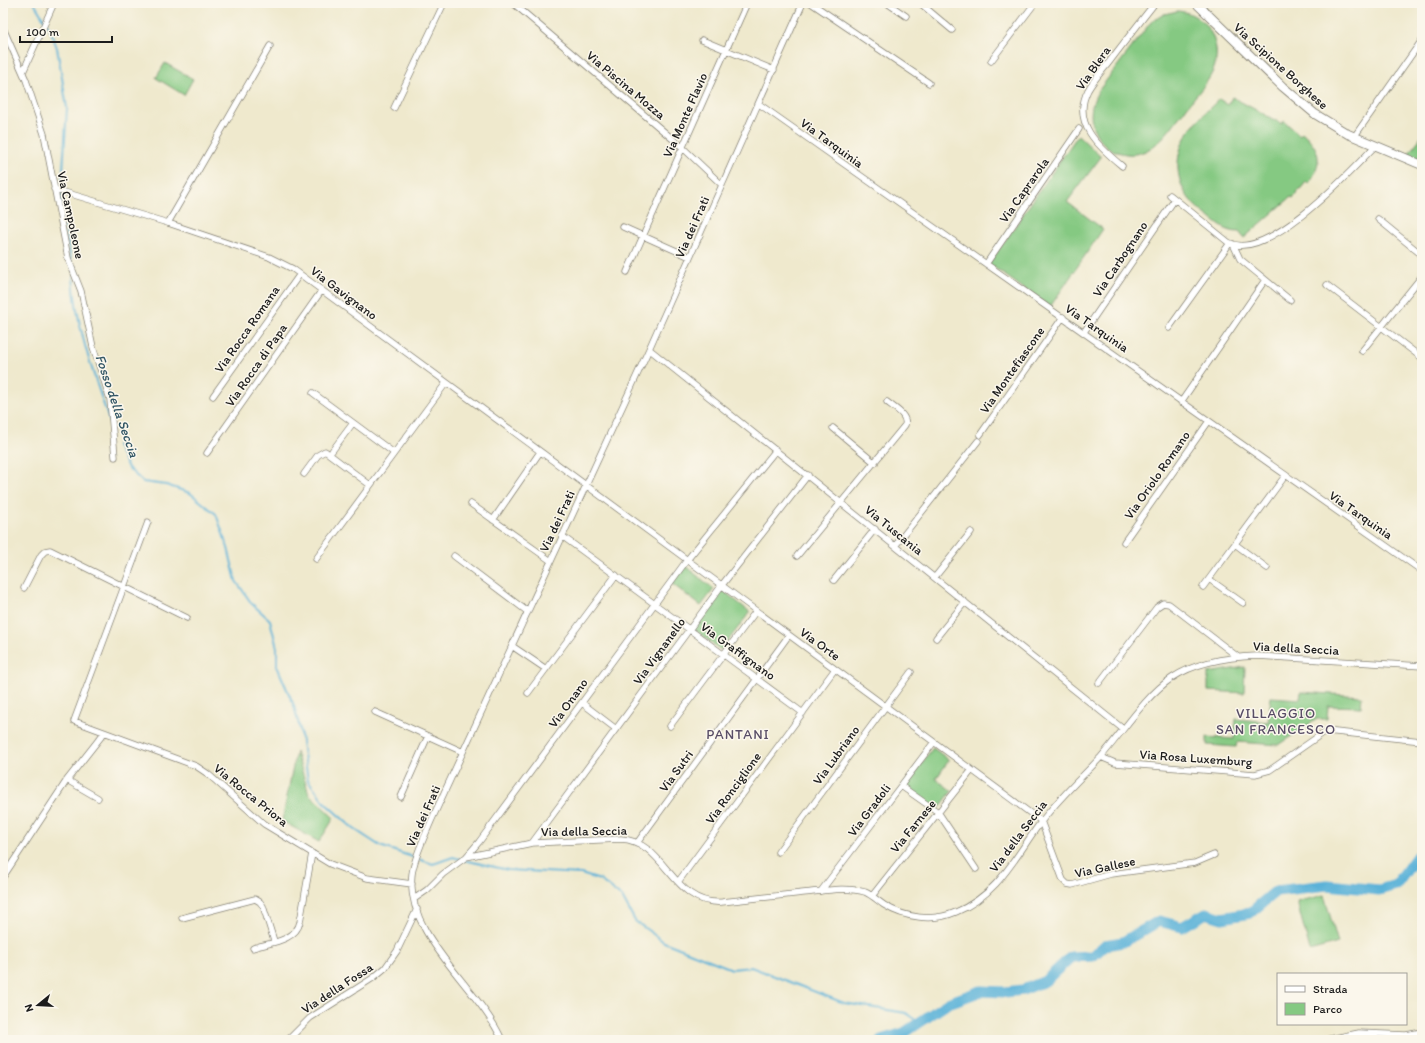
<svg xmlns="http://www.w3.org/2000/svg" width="1425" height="1043" font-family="Itim,sans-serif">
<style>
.green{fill:#85c982;stroke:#50724f}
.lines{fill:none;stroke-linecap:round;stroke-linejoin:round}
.stream{stroke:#5bb2d8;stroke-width:2}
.river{stroke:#5bb2d8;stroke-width:11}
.street-casing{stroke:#868274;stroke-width:7}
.secondary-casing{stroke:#868274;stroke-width:10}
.street{stroke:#fff;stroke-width:5.5}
.secondary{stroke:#fff;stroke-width:8}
.labels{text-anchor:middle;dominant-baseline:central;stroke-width:3;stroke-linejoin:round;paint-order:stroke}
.street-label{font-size:13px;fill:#1c1c1c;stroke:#fbf7ec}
.water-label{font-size:14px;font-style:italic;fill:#355867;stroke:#fbf7ec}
.neighbourhood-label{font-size:14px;letter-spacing:1px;fill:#584d66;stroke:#fbf7ec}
</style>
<rect width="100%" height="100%" fill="#fbf7ec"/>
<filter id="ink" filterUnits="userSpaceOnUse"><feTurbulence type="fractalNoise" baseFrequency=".025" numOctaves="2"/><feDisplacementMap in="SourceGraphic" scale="8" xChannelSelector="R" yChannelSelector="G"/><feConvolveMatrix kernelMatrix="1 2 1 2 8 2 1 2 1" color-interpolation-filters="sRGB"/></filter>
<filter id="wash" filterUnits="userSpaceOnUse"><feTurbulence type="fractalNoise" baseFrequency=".012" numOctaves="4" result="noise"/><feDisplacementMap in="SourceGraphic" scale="16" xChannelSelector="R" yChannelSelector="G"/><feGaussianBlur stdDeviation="0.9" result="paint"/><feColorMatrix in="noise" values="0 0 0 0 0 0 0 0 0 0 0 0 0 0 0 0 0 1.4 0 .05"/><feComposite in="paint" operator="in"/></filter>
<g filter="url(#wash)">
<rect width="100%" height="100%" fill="#efe9cd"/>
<path class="green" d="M1178,11C1207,13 1224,45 1213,71C1206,86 1193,98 1184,111C1168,131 1151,161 1121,153C1111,151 1102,144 1097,135C1088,120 1090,104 1099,90L1151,22L1164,14Z
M165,63L193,79L184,95L156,78Z
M1232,97L1282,124L1284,121L1300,135L1302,132C1321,149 1323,163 1309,183L1306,182L1293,198L1291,197L1244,238L1239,232C1225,232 1217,223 1205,214C1181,197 1171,170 1183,142C1191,125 1206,112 1219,99L1228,105Z
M1078,135L1101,157L1067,202L1103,229L1050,307L989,264Z
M1422,136V160L1408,154Z
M685,566L714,589L701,606L671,583Z
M721,589L750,612L721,650L692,628Z
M1245,667L1244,693L1208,691V673Z
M1301,692L1362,696L1361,707L1328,706L1327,719H1317L1278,745L1237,742L1236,747L1207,745V737L1234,739L1236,719L1268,722L1271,697L1300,699Z
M933,748L949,760L936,779L952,791L937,811L904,786Z
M296,752L309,794L334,818L319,842L282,821Z
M1324,895L1338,943L1310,951L1297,902Z"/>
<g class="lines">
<path class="stream" d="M34,3L50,29L57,48L67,108L61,201L71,261
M73,277C76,328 94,375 110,423
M117,445L128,468L143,482L166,485L190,493L216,514L228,548L236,581L252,604L270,620L277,648V666L294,706L300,729L308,780L326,804L354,829L380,846L433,864L453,857L460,859
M464,860L508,870L581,874L600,880L622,897L635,921L664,942L732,969L751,967L844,1003L906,1013L920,1022"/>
<path class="river" d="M881,1040L904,1033L948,1003L981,991L1005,992L1023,990L1045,981L1071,957L1093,956L1105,945L1123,942L1159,921L1182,927L1206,913L1222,918L1250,913L1276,891L1327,885L1379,890L1396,885L1417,856L1422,854"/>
</g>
</g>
<g filter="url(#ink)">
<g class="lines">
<defs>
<path id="street" d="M513,3L682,147L722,185
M811,3L929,83
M887,3L906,16
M920,3L952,30
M3,28L26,80L44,134L68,258L81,291L93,347L110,399L115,457
M702,40L774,70
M991,61L1035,3
M23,72L54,3
M759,104L1422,571
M394,108L444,3
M1354,137L1422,40
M1122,166C1099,147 1071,123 1088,90C1094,79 1103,70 1110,61C1125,41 1140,22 1155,3
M54,189L168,223L269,257L293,269L1041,821L1063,880L1067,884L1072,885L1111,874L1195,863L1214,855
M1170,195L1228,242C1266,264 1351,171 1375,146
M1378,219L1422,255
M168,223L270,46
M623,227L690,257
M1233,244L1240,259L1290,300
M986,264L1079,129
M627,272L747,3
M1417,283L1422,287
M1327,285L1422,358
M1169,328L1230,243
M1084,332L1175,199
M649,349L1123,729
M1362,351L1422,276
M313,393L394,453
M213,396L300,274
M1181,402L1265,280
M833,428L875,463
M980,435L1063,317
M332,451L353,423
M207,453L322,290
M304,474L318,455L325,451L370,485
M471,504L551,561
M493,520L540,452
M148,522L74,721L196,766L208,774L264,824L330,864L367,878L412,884
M562,536L803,713
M1124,542L1209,421
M1235,544L1267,568
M895,546L978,441
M454,556L528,612
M797,556L905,425C908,415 894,408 887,402
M316,559L446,383
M935,577L971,532
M1209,579L1243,603
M834,580L875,529
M1203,587L1285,476
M24,588L41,555L45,551L50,550L187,618
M936,638L965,602
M512,646L546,669
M1099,683L1157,607L1163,603L1169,604L1238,657
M528,693L616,575
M582,703L616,729
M375,712L463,752
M670,726L756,611
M1101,757L1115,763L1255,774L1270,770L1326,731L1422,741
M67,780L98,798
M901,786L938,812L976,869
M401,797L428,736
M532,843L722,585L808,475
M637,843L789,635
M778,852L911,672
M466,857L479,842L687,560L776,450
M3,877L67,780L104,733
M678,882L835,669
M821,891L934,742
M872,896L972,770
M414,899L427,890L443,874L466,857L532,843L621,839C666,841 672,906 722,902C749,899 776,896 803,893C824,891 845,886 865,892C872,895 878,901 884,905C905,918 933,922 956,912C997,895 1014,859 1038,826C1056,801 1079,780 1100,758C1122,733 1145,696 1172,678C1196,662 1229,657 1257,656L1422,666
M182,918L255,899L260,902L263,906L274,941
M253,948C269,943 296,941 300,922L312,853
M288,1040L310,1018L373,978L385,968L397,951L417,909
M502,1040C479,987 405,937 412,874C415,855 425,836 432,819L649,349L803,3
M1325,1040L1359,1033L1406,1035L1422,1032"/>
<path id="secondary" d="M1196,3L1283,87L1315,114L1348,134L1422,165"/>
</defs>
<use href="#street" class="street-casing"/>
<use href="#secondary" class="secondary-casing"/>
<use href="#street" class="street"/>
<use href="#secondary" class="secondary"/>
</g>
</g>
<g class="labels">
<g class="street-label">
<text transform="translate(1281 66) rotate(42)">Via Scipione Borghese</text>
<text transform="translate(1093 68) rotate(-55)">Via Blera</text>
<text transform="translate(626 85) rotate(40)">Via Piscina Mozza</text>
<text transform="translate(685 115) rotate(-66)">Via Monte Flavio</text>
<text transform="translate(832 143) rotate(36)">Via Tarquinia</text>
<text transform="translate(1024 190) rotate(-55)">Via Caprarola</text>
<text transform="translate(71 215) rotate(78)">Via Campoleone</text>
<text transform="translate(692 227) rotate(-66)">Via dei Frati</text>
<text transform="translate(1120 259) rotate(-56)">Via Carbognano</text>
<text transform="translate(344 293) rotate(37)">Via Gavignano</text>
<text transform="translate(1097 328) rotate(35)">Via Tarquinia</text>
<text transform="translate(247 329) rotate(-55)">Via Rocca Romana</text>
<text transform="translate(256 365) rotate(-55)">Via Rocca di Papa</text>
<text transform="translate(1012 370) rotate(-55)">Via Montefiascone</text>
<text transform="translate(1157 475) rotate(-55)">Via Oriolo Romano</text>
<text transform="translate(1361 515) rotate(35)">Via Tarquinia</text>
<text transform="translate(557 521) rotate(-65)">Via dei Frati</text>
<text transform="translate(894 530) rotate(39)">Via Tuscania</text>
<text transform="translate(820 644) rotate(36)">Via Orte</text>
<text transform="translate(1296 648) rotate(3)">Via della Seccia</text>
<text transform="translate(659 651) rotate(-54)">Via Vignanello</text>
<text transform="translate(738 651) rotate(36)">Via Graffignano</text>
<text transform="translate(568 703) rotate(-54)">Via Onano</text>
<text transform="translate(836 755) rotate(-54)">Via Lubriano</text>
<text transform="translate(1196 758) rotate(4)">Via Rosa Luxemburg</text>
<text transform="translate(676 771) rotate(-54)">Via Sutri</text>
<text transform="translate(733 788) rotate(-54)">Via Ronciglione</text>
<text transform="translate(251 795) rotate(39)">Via Rocca Priora</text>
<text transform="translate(869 810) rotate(-53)">Via Gradoli</text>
<text transform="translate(423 816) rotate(-66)">Via dei Frati</text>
<text transform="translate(913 826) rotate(-51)">Via Farnese</text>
<text transform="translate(584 831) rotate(-1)">Via della Seccia</text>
<text transform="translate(1018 836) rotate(-53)">Via della Seccia</text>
<text transform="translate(1105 867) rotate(-12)">Via Gallese</text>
<text transform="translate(337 988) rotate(-33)">Via della Fossa</text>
</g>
<g class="water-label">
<text transform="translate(117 406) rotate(71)">Fosso della Seccia</text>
</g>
<g class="neighbourhood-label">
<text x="1276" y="713">VILLAGGIO<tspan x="1276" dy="16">SAN FRANCESCO</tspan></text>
<text x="738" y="734">PANTANI</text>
</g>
</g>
<rect width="1425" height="1043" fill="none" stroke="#fbf7ec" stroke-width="16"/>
<rect x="1277" y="973" width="130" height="52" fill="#fbf7ec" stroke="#a29f99"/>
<rect x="1285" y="986" width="20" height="6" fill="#ffffff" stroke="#a29f99"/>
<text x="1313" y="993" font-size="12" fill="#1c1c1c">Strada</text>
<rect x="1285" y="1003" width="20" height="12" fill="#85c982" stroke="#a29f99"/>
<text x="1313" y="1013" font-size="12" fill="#1c1c1c">Parco</text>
<g transform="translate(38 1005) rotate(252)" stroke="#fbf7ec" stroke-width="3" paint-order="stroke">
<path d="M0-3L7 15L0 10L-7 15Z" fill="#1c1c1c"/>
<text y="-6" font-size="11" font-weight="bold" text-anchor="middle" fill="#1c1c1c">N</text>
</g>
<path d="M20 36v6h92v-6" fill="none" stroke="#1c1c1c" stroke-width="2"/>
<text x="26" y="36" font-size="12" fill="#1c1c1c" stroke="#fbf7ec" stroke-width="3" paint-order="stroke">100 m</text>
</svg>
